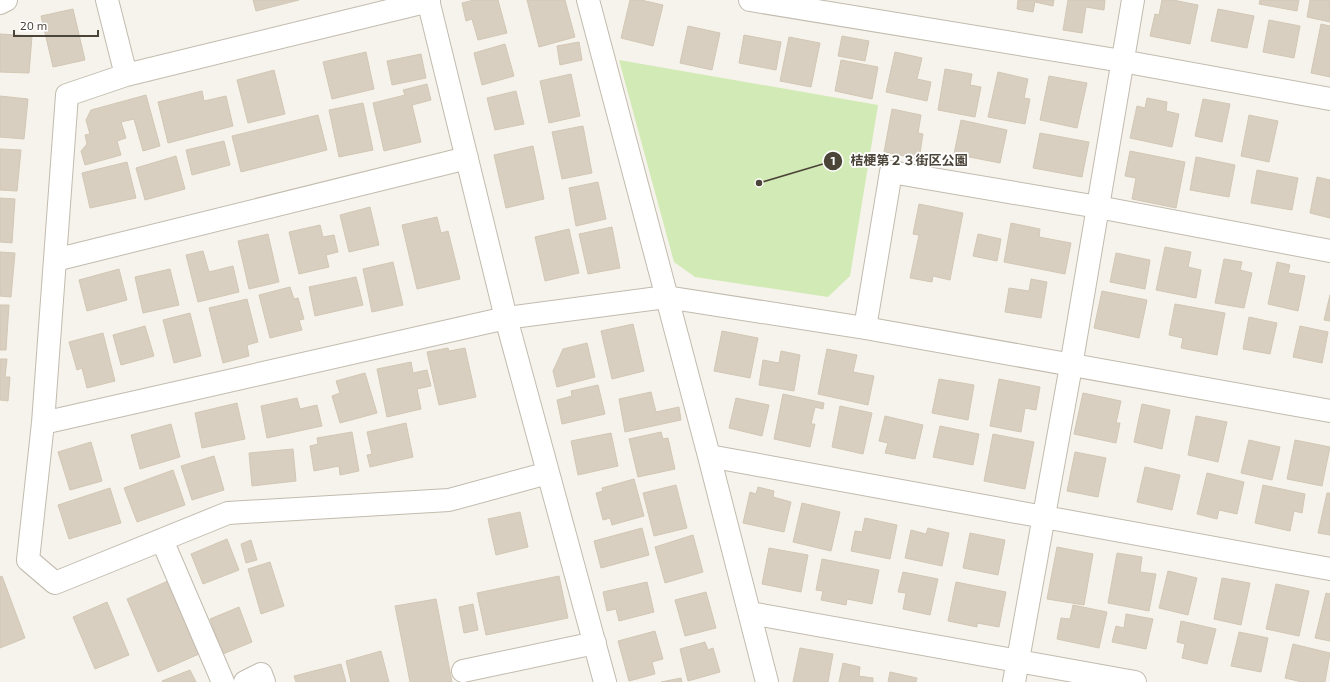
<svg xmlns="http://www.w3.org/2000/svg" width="1330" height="682" font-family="'Exo 2','Noto Sans JP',sans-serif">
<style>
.green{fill:#d2eab5}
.building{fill:#d8cfc1;stroke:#d3c7b4}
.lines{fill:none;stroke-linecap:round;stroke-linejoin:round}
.minor-casing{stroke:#c2bbae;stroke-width:24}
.minor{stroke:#fff;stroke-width:22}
.leader{fill:none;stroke:#4b4439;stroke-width:1.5}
.callout-dot{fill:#4b4439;stroke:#fff;stroke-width:1.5}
.mark-label{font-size:12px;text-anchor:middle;font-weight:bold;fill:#fff}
.callout-label{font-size:13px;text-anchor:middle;font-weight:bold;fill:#4b4439;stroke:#fff;stroke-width:3.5;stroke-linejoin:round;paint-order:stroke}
</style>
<rect width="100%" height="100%" fill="#f6f3ec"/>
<path class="green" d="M619,60L878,105L850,276L828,297L695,277L674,262Z"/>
<path class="building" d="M253,0H299L256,11Z
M474,0H498L507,33L478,40L472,19L466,21L462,3Z
M527,0H565L575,37L539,47Z
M630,0H641L663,5L653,46L621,38Z
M1018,0H1054L1053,6L1035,2L1033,12L1017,9Z
M1068,0H1105L1104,10L1086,7L1082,33L1063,30Z
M1162,0H1173L1198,5L1190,44L1150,36L1155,14L1159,15Z
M1260,0H1299L1297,11L1259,4Z
M1310,0H1330V22L1307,17Z
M73,9L85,60L53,67L41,16Z
M1218,9L1254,16L1247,48L1211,41Z
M1269,20L1300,26L1294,58L1263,52Z
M1321,24L1330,26V77L1311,73Z
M688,26L720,33L712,70L680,63Z
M0,34L32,36L29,73L0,72Z
M744,35L781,42L776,70L739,63Z
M842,36L869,41L865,61L838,56Z
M789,37L820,43L811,87L780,81Z
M579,42L582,60L560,65L557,46Z
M505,44L514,76L482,85L474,53Z
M366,52L374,89L332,99L323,62Z
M895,52L922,58L917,79L931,82L927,101L886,92Z
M421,54L426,78L392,85L387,61Z
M841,60L878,67L872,99L835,91Z
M945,69L972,74L970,85L981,87L975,117L938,110Z
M274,70L285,114L248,123L237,80Z
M998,72L1028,79L1024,98L1030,99L1025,124L988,117Z
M571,74L580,116L549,123L540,81Z
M1049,76L1087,83L1077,128L1040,120Z
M427,84L431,100L412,105L421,142L384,151L373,103L405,95L403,90Z
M202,91L204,101L226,96L233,126L168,143L158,102Z
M516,91L524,124L495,130L487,98Z
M146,95L160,146L143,151L134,119L121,122L126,138L117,141L121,155L85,165L81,151L87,144L85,135L90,134L86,120L91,110Z
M0,96L28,99L24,139L0,137Z
M1147,98L1167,102L1166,111L1179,114L1172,147L1130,138L1137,106L1145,108Z
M1203,99L1230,104L1222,142L1195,136Z
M363,103L373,150L339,157L329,110Z
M892,109L921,115L918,133L923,134L919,159L884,152Z
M318,115L327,150L241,172L232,136Z
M1249,115L1278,121L1269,162L1241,156Z
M961,120L1007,130L1000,163L954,154Z
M583,126L592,173L562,179L552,132Z
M1040,133L1089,142L1082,177L1033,168Z
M224,141L230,165L192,175L186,150Z
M533,146L544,199L506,208L494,155Z
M0,149L21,150L17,191L0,190Z
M1130,151L1185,162L1176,208L1132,199L1136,178L1125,176Z
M176,156L185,189L145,200L136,168Z
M1196,157L1235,165L1229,197L1190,190Z
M127,162L136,198L90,208L82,173Z
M1257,170L1298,178L1292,210L1251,203Z
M1317,177L1330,180V218L1310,213Z
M598,182L606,219L576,226L569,188Z
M0,198L15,199L12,243L0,242Z
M919,204L963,213L950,280L933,276L932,282L910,278L919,235L913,234Z
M370,207L379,245L349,252L340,215Z
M437,217L441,233L448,231L460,279L417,289L402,225Z
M1011,223L1040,229L1039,237L1071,243L1065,274L1004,262Z
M320,225L323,237L334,235L338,252L326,255L329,267L299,274L289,232Z
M612,227L620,268L588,274L579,234Z
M569,229L579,273L545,281L535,237Z
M268,234L279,282L249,289L238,241Z
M978,234L1001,239L997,261L973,256Z
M1165,247L1191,252L1188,267L1201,270L1196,298L1156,290Z
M203,251L209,272L233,266L239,292L198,302L186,255Z
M0,252L15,253L11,297L0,296Z
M1116,253L1150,260L1145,289L1110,282Z
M1224,259L1242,262L1240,270L1252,273L1244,308L1215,303Z
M393,262L403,305L372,312L363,269Z
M1277,262L1290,265L1288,273L1305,276L1298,311L1268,304Z
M119,269L127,300L87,311L79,280Z
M170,269L179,305L143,313L135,277Z
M356,277L363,305L315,316L309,287Z
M1031,279L1047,282L1041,318L1005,312L1009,288L1029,291Z
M290,287L294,299L298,298L304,319L299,320L302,330L270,338L259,295Z
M1102,291L1147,300L1139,338L1094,328Z
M1330,295V321L1324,320Z
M247,299L258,342L247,345L249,356L223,363L209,308Z
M1175,304L1225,313L1217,355L1181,348L1183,338L1169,335Z
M0,305H9L6,350H0Z
M190,313L201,356L174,363L163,320Z
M1249,317L1277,323L1270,354L1243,349Z
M633,324L644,371L612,379L601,331Z
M145,326L154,356L121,365L113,335Z
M1300,326L1328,332L1322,363L1293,357Z
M722,331L758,338L750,378L714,371Z
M103,333L115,381L87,388L82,368L77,370L69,342Z
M587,343L595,377L557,387L553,371L563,349Z
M448,348L449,351L465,348L476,397L439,405L427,352Z
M827,349L857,355L853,372L874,376L868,405L818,394Z
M781,351L800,355L794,391L759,385L763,360L779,363Z
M0,359H7L5,377H10L8,401L0,400Z
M411,362L413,373L427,370L431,386L417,389L421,409L387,417L377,369Z
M365,373L377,413L340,423L332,396L340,393L336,381Z
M939,379L974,385L968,420L932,413Z
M999,379L1040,387L1036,410L1025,408L1021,432L990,426Z
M598,385L605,414L562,424L557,400L572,396L571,391Z
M651,392L656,412L679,407L681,420L625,432L619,399Z
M1083,393L1121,401L1116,423H1120L1116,443L1074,434Z
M783,394L824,403L823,409L815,407L811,424H815L810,447L774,439Z
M297,398L300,409L317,405L322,426L267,438L261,406Z
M736,398L769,405L762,436L729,428Z
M237,403L245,439L202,448L195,413Z
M1142,404L1170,410L1162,449L1134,442Z
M840,406L872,413L863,454L832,447Z
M885,416L923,425L915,459L885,453L888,443L879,441Z
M1196,416L1227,422L1218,462L1188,455Z
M406,423L413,457L370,467L367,455L372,454L367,432Z
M171,424L180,457L140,469L131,435Z
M940,426L979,434L973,465L933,457Z
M352,432L359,471L340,475L339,466L314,471L310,446L318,444L317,438Z
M661,432L663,439L668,438L675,469L638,477L629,439Z
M611,433L618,466L578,475L571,441Z
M993,434L1034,442L1025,489L984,481Z
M1249,440L1280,447L1272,480L1241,473Z
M1295,440L1330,447L1322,486L1287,479Z
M91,442L102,481L70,490L58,452Z
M293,449L296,481L252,486L249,453Z
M1075,452L1106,458L1098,497L1067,491Z
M214,456L224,490L192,500L181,466Z
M1145,467L1180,475L1172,510L1137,502Z
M173,470L185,505L137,522L124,488Z
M1207,473L1244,482L1237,514L1219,510L1217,519L1197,514Z
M634,479L644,516L612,525L610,518L603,520L596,493L603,491L602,488Z
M676,485L687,528L654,536L643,493Z
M1263,485L1305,494L1302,513L1294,511L1290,531L1255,523Z
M758,487L774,491L773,497L791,502L784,532L743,523L750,492L756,494Z
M110,488L121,523L69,539L58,505Z
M1327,493H1330V535L1318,533Z
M802,503L840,512L831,551L793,542Z
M520,512L528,547L496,555L488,519Z
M865,518L897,525L890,559L851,551L855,531L862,532Z
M642,528L649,555L601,568L594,541Z
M928,528L949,533L942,566L905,558L911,530L926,534Z
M970,533L1005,540L998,575L963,568Z
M693,535L703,572L665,583L655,547Z
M227,539L239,570L203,584L191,554Z
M251,540L257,560L246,563L241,544Z
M1057,547L1093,554L1084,605L1047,599Z
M769,548L808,555L801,592L762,584Z
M1117,553L1142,557L1140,572L1156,574L1149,611L1108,603Z
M822,559L879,570L872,604L847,599L846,605L821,600L823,591L816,590Z
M270,562L284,606L261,614L248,569Z
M1168,571L1197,578L1188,615L1159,608Z
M903,572L938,579L930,615L903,609L906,593L898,592Z
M2,576L25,638L0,648V577Z
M559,576L568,618L486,635L477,593Z
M1222,578L1250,583L1241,625L1214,619Z
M168,581L199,654L158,672L127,599Z
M647,582L654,612L619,621L616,609L607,611L603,592Z
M956,582L1006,592L999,627L977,623V627L948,621Z
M1276,584L1309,591L1299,636L1266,629Z
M706,592L716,628L685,636L675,600Z
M1326,593L1330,594V641L1315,638Z
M436,599L452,682H410L395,606Z
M107,602L129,655L95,669L73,617Z
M473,604L478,630L464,633L459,607Z
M1073,605L1107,612L1099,648L1057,639L1061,618L1070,619Z
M239,607L252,642L223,654L210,619Z
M1126,614L1153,619L1146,649L1112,642L1116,626L1124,628Z
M1181,621L1216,629L1207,664L1182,658L1185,644L1177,642Z
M655,631L663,659L652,662L655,674L629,681L618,641Z
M1239,632L1268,638L1261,672L1231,666Z
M705,642L708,650L713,648L720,672L688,681L680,649Z
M1293,644L1330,653L1325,682H1302L1285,678Z
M800,648L833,654L828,682H793Z
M381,651L389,682H351L346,661Z
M843,663L860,667L859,676L873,678V682H839Z
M341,664L346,682H296L294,676Z
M190,670L196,682H163L162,681Z
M890,672L917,678L916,682H888Z
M681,678L682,682H661Z"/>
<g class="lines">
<defs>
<path id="minor" d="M107,0L126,75
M428,0L506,318L605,682
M588,0L709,456L767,682
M750,0L1122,61L1330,99
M429,1L126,75L67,95L43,423L28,560L55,583L228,513L449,500L548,473
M0,3L6,0
M55,260L467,158
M865,328L891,172L1098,207L1330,251
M43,423L506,318L666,297L865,328L1330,411
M709,456L1330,569
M162,540L223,682
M750,613L1135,682
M463,671L595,643
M245,682L261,674L264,682
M1014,682L1071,366L1133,0"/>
</defs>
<use href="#minor" class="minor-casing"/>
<use href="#minor" class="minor"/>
</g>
<path class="leader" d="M759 183L833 161"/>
<g class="callout-dot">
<circle cx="759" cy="183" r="4"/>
<circle cx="833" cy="161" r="10"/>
</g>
<g class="mark-label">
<text x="833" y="165">1</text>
</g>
<g class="callout-label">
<text x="909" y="165">桔梗第２３街区公園</text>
</g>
<path d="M14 30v6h84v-6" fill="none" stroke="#4b4439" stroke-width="2"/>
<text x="20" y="30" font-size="12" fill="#4b4439" stroke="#ffffff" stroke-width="3" paint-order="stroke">20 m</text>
</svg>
